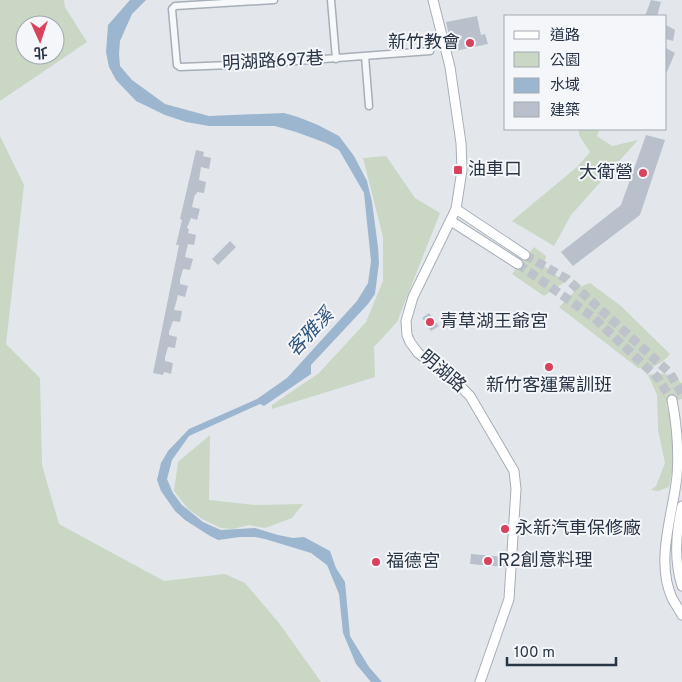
<svg xmlns="http://www.w3.org/2000/svg" width="682" height="682" font-family="Overpass,'Noto Sans TC',sans-serif">
<style>
.green{fill:#c9d7c4;fill-rule:evenodd}
.water{fill:#9cb6cf}
.building{fill:#bac0cb}
.lines{fill:none;stroke-linecap:round;stroke-linejoin:round}
.secondary-tunnel{stroke:#bec3cb;stroke-width:9;stroke-dasharray:9 4.5;stroke-linecap:butt}
.street-casing{stroke:#a7aeb7;stroke-width:9}
.secondary-casing{stroke:#a7aeb7;stroke-width:11}
.street{stroke:#f7f8fa;stroke-width:6}
.secondary{stroke:#fff;stroke-width:9}
.poi-dot{fill:#d9415c;stroke:#f4f6f9;stroke-width:2}
.labels{text-anchor:middle;dominant-baseline:central;stroke-width:4;stroke-linejoin:round;paint-order:stroke}
.poi-label{font-size:18px;fill:#293546;stroke:#f4f6f9;text-anchor:start}
.street-label{font-size:18px;fill:#293546;stroke:#f4f6f9}
.water-label{font-size:19px;font-style:italic;fill:#30557e;stroke:#f4f6f9}
</style>
<rect width="100%" height="100%" fill="#e3e7ec"/>
<path class="green" d="M0,0H64L65,7L87,42L0,101ZM25,25H55V55H25Z
M579,129H600L597,136L612,146L638,140L571,215L554,246L512,221L577,167L590,152L579,135Z
M0,136L24,185L6,344L40,378L42,465L59,524L164,581L225,574L245,583L279,623L321,682H0Z
M386,156L415,198L440,213L397,322L374,347L375,377L272,409V405L319,373L366,322L383,281V237L363,158Z
M534,247L546,256L544,266L565,282L544,296L512,274Z
M590,283L621,306L670,354C661,365 653,368 638,368L559,307L579,287Z
M657,373L671,375L682,383V399L666,404L674,430V462L669,487L658,491L651,490L656,486L665,463L658,430L657,395L648,375Z
M210,435L209,500L255,505L303,504L292,518L265,528L249,525L233,529L221,528L202,519L188,509L174,491L178,462Z"/>
<path class="water" d="M130,0H146L132,14L120,41L119,54L120,66L132,80L165,104L209,116L284,113L298,117L318,125L339,136L354,156L367,181L372,202L378,247L379,263L375,294L368,304L311,365V374L264,406L260,404L189,436L172,460L167,479L173,493L182,505L203,522L214,527L221,530L255,528L278,535L293,538L304,537L330,551L336,568L345,582L350,636L369,667L382,682H371L356,664L343,633L339,594L327,565L311,553L265,539L255,537H240L218,540L210,536L185,520L175,511L161,491L157,480L161,463L168,451L189,429L257,399L287,378L357,301L368,283L371,261L364,193L339,150L326,143L296,132L275,126H209L186,122L165,115L136,101L116,80L109,67L106,52L108,25Z"/>
<path class="building" d="M651,0L661,2L657,16H645Z
M477,16L481,35L485,34L488,44L455,51L453,41H450L446,22Z
M666,25L675,30L673,41L666,39Z
M666,48L675,53L666,74Z
M646,135L665,140L640,215L573,266L561,252L621,205Z
M196,150L204,152L203,156L211,158L209,169L201,167L199,180L206,182L204,193L197,192L196,195L195,194L192,207L200,209L197,220L191,218L187,228L189,229L188,233L196,235L194,245L188,244L185,257L193,259L190,270L183,269L180,280V284L188,286L185,297L178,295L176,303L174,310L182,311L180,322L173,321L169,332V335L177,337L175,348L168,347L165,357V361L173,363L171,374L164,372L163,375L153,373L179,245H176L182,220L180,219Z
M230,241L236,247L218,265L212,259Z
M429,313L439,326L431,331L422,318Z
M471,554L505,557V567L470,564Z"/>
<g class="lines">
<path class="secondary-tunnel" d="M525,255L567,279L670,373L682,394
M518,264L593,317L657,377L672,400"/>
<defs>
<path id="street" d="M274,0L175,6L172,9L177,65L180,67L257,64L430,51
M331,0L336,59
M365,56L369,106"/>
<path id="secondary" d="M433,0L450,67L461,143L462,170L456,209L413,297L406,321L407,335L410,342L418,353L454,380L470,396L514,471L516,489L509,599L480,682
M456,209L525,255
M451,221L518,264
M672,400C677,426 679,450 677,476C673,515 655,560 672,598C675,604 679,609 682,615
M682,506C676,532 674,561 682,586"/>
</defs>
<use href="#street" class="street-casing"/>
<use href="#secondary" class="secondary-casing"/>
<use href="#street" class="street"/>
<use href="#secondary" class="secondary"/>
</g>
<g class="poi-dot">
<circle cx="470" cy="43" r="5"/>
<rect x="453" y="165" width="10" height="10" rx="2.5"/>
<circle cx="643" cy="173" r="5"/>
<circle cx="430" cy="322" r="5"/>
<circle cx="549" cy="367" r="5"/>
<circle cx="505" cy="529" r="5"/>
<circle cx="488" cy="561" r="5"/>
<circle cx="376" cy="562" r="5"/>
</g>
<g class="labels">
<g class="poi-label">
<text x="460" y="43" text-anchor="end">新竹教會</text>
<text x="468" y="170">油車口</text>
<text x="633" y="173" text-anchor="end">大衛營</text>
<text x="440" y="322">青草湖王爺宮</text>
<text x="549" y="386" text-anchor="middle">新竹客運駕訓班</text>
<text x="515" y="529">永新汽車保修廠</text>
<text x="498" y="561">R2創意料理</text>
<text x="386" y="562">福德宮</text>
</g>
<g class="street-label">
<text transform="translate(273 62) rotate(-3)">明湖路697巷</text>
<text transform="translate(442 372) rotate(40)">明湖路</text>
</g>
<g class="water-label">
<text transform="translate(311 333) rotate(-47)">客雅溪</text>
</g>
</g>
<rect x="504" y="15" width="162" height="115" fill="#f4f6f9" stroke="#a3a9b1"/>
<rect x="514" y="31" width="25" height="8" fill="#ffffff" stroke="#a3a9b1"/>
<text x="550" y="40" font-size="15" fill="#293546">道路</text>
<rect x="514" y="52" width="25" height="15" fill="#c9d7c4" stroke="#a3a9b1"/>
<text x="550" y="65" font-size="15" fill="#293546">公園</text>
<rect x="514" y="78" width="25" height="15" fill="#9cb6cf" stroke="#a3a9b1"/>
<text x="550" y="90" font-size="15" fill="#293546">水域</text>
<rect x="514" y="102" width="25" height="15" fill="#bac0cb" stroke="#a3a9b1"/>
<text x="550" y="115" font-size="15" fill="#293546">建築</text>
<g transform="translate(40 40) rotate(177)"><circle r="24" fill="#f4f6f9" stroke="#a3a9b1"/>
<path d="M0-4L9 19L0 12L-9 19Z" fill="#d9415c"/>
<text y="-8" font-size="14" font-weight="bold" text-anchor="middle" fill="#293546">北</text>
</g>
<path d="M507 657v8h109v-8" fill="none" stroke="#293546" stroke-width="2.5"/>
<text x="514" y="657" font-size="15" fill="#293546" stroke="#f4f6f9" stroke-width="4" paint-order="stroke">100 m</text>
</svg>
